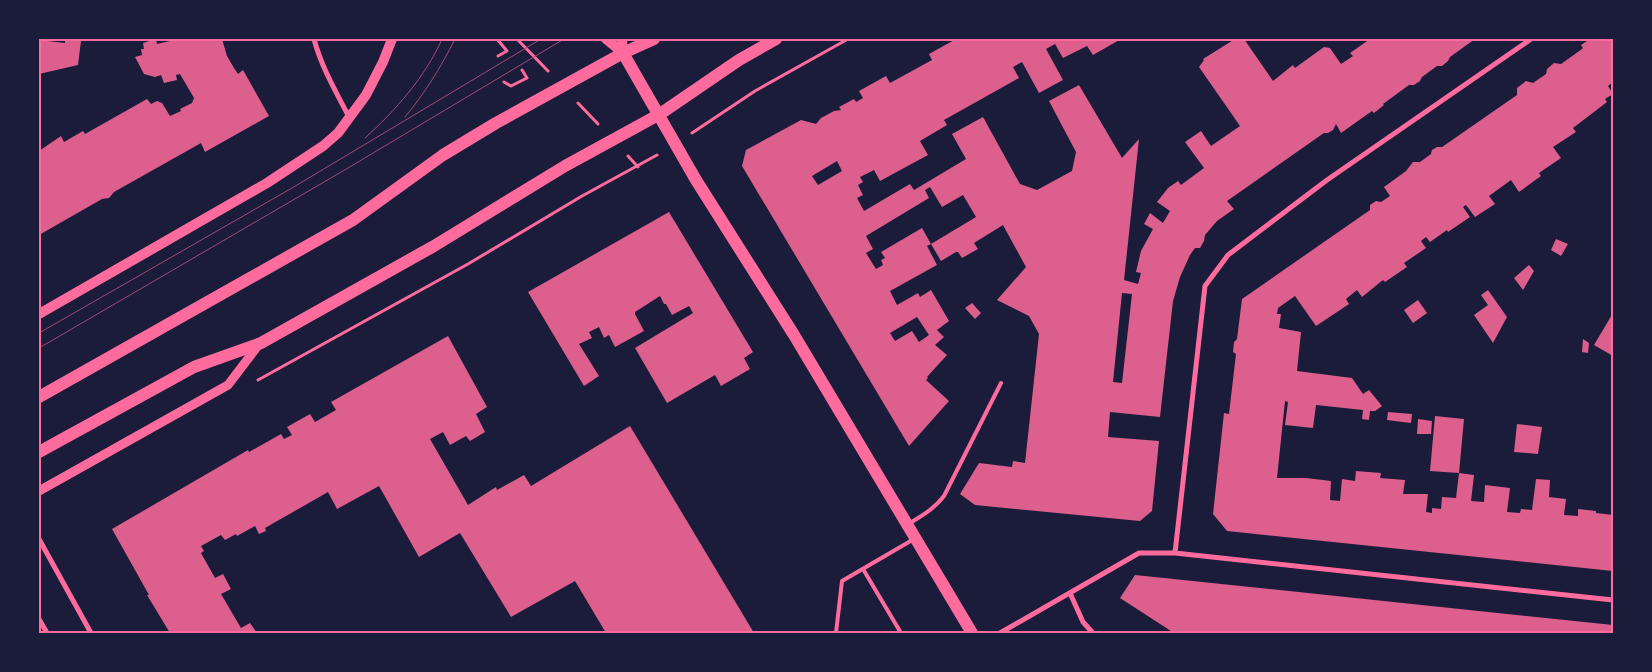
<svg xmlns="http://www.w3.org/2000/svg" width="1652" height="672" font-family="'Fira Sans Condensed',sans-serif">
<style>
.building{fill:#dd5f8e;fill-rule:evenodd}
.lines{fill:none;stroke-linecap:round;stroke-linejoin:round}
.path{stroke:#ff6b9d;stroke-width:3}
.service{stroke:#ff6b9d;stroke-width:4}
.minor{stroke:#ff6b9d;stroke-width:5}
.tertiary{stroke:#ff6b9d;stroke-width:9}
.secondary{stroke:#ff6b9d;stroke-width:10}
.primary{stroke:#ff6b9d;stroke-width:12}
.tram{stroke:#a44b75;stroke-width:1}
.neatline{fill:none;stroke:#ff6b9d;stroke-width:2}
</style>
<rect width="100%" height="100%" fill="#1b1b3a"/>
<path class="building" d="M65,39L81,41L78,65L39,74V40L65,43Z
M156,39L157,44L170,41V39H222L227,56L234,68L238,74L243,70L269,116L205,152L201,143L114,192L109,198L102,199L39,235V151L61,136L64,142L83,131L85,134L147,99L151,104L157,101L162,103L170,116L181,111L180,109L192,103L194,98L180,74L176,75L177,80L164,83L161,75L155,77L144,74L135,57L142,55L141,49H144L143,43Z
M956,39H1121L1093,55L1087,46L1063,58L1055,44L1046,49L1063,80L1039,93L1022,62L1013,67L1019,78L944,120L947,125L920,141L928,155L880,181L874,170L860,177L863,182L858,185L863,195L857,198L864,211L910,184L914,190L966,159L952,134L983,117L1020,184L1037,190L1072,171L1076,152L1049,101L1079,85L1122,158L1139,139L1124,280L1138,284L1141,273L1136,272L1141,251L1153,229L1144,224L1150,213L1163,223L1170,211L1157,202L1168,188L1178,181L1181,185L1204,168L1185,142L1201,131L1211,146L1240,126L1199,67L1204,60L1203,59L1235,39H1244L1273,81L1293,65L1295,68L1324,47L1330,48L1341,64L1353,56L1350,53L1370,39H1475L1450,57L1448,61L1442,66H1437L1422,77L1420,81L1414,85H1409L1383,104L1384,105L1374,113L1372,111L1341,133L1336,124L1333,130L1328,133H1324L1227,201L1234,209L1217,221L1205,235L1204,241L1200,248H1195L1190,255L1180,277L1173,301L1160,417L1110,412L1108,437L1159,441L1152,511L1140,521L975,505L960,494L979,463L1012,467L1013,461L1025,463L1039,334L1029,316L997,300L1026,267L1003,225L974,243L978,249L962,258L958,252H956L941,261L931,244L976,217L963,195L942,207L930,187L925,190L929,198L866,236L873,249L866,253L876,269L883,265L881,260L885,258L881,252L922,228L931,244L927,246L937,265L890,291L897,305L918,293L920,297L931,290L949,321L937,330L944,337L935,345L947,355L927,377L928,378L926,380L949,401L909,446L742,166L746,150L801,120L816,124L821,118L834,111L841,110L839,107L854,99L856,102L863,98L859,91L886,76L890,83L932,60L929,54ZM837,161L842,171L818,185L812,176ZM1122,293L1132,294L1122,383L1113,382ZM917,317L929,335L919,342L912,331L895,341L890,333Z
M1590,39H1613V82L1608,86L1613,94L1605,99L1607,102L1573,128L1576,132L1553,147L1561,158L1539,173L1541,176L1519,192L1511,180L1489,196L1495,204L1475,217L1466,205L1463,207L1470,217L1448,232L1447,230L1430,242L1426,237L1421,241L1426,248L1404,263L1407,267L1385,282L1383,280L1362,297L1357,290L1346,299L1349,304L1316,326L1295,296L1278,308L1277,314H1281L1279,328L1301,332L1297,371L1352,378L1363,394L1369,390L1382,406L1375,411H1370L1369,420L1362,419L1363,410L1316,405L1313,428L1285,425L1288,402L1285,401L1277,478H1306L1331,481L1330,500L1340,501L1342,479L1355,481L1356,471L1381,473L1380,478L1405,480L1403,494H1428L1426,512L1432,513V508L1441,509L1442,497L1456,498L1459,473L1430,471L1435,416L1464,419L1459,473L1474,475L1471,501L1484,502L1485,485L1510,488L1507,512L1520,513L1521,509L1532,510L1536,479L1550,480L1549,497L1566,499L1564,515L1578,516V509L1596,511V513L1613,515L1612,533H1613V571L1227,531L1213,514L1224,413L1229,414L1236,354L1233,352L1234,342L1237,339L1242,299L1370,210V205L1376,201L1381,202L1390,196L1384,187L1406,171L1413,162H1420L1431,154L1432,150L1437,147H1442L1517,95V88L1526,81L1533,83L1546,74L1547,69L1554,63L1561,64L1582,49L1583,48L1581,45Z
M669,212L753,352L744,358L750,369L721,386L715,375L667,403L635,348L693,313L689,306L672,315L666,304H664L660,296L635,312V314L644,331L615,347L609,335L604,338L599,327L589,332L592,338L579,344L599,376L584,386L528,292Z
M1556,239L1568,244L1561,256L1551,250Z
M1529,265L1534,271L1523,290L1514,278Z
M1488,290L1507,317L1493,343L1474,315L1488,305L1481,295Z
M1418,300L1427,313L1413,323L1404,310Z
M972,303L981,313L975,319L965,308Z
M1613,313V356L1594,345Z
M448,336L487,407L476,414L485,432L470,441L466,436L450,445L443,432L430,439L468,505L496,487L497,490L524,475L531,486L630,426L754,633H606L575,581L511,617L460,533L419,557L379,486L337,509L328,492L265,528L266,531L259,534L255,526L237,536L236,534L225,540L221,535L201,546L204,551L201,553L215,578L223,574L231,589L221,594L241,628L250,623L257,633H170L147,595H149L112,529L248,450L249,452L281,434L284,439L292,435L287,427L310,414L315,422L336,410L331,402Z
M1583,339L1589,343L1588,353L1582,352Z
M1388,412L1412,414L1411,423L1387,420Z
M1418,419L1432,421L1431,434H1417Z
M1517,424L1542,427L1538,454L1514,452Z
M1135,575L1613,625V633H1174L1120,598Z"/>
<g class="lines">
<path class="path" d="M497,39L507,51L498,56
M517,39L548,71
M522,70L527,78
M504,82L511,86L527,78
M578,103L598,124
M692,133L755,91L848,39
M628,156L638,167
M258,380L468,264L582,196L657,155"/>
<path class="service" d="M910,523C923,515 935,508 944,496L1001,383
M863,569L901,633
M836,633L842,581L914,539"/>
<path class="minor" d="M314,39C321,66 336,92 349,117
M39,539L91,633
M1175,553L1205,286L1228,255L1327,180L1531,39
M1070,593L1083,622L1093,633
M39,619L47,633
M1000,633L1139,553H1175L1613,600"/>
<path class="tertiary" d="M39,491L228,385L260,343"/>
<path class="secondary" d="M606,39L623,53
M622,39L623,53
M39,314L267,183L323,146L338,133L366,95L383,62L392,39"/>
<path class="primary" d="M623,53L696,180L794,335L972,633
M39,397L353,220L443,155L496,123L623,53L654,39
M39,452L194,367L261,343L434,246L565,166L660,114L739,60L776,39"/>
<path class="tram" d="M405,117C425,93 441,67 455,39
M365,138C395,111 426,76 442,39
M39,333L292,188L541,39
M39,348L348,168L564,39"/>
</g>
<rect width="1652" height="672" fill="none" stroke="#1b1b3a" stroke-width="80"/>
<rect x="40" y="40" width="1572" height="592" class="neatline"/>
</svg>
